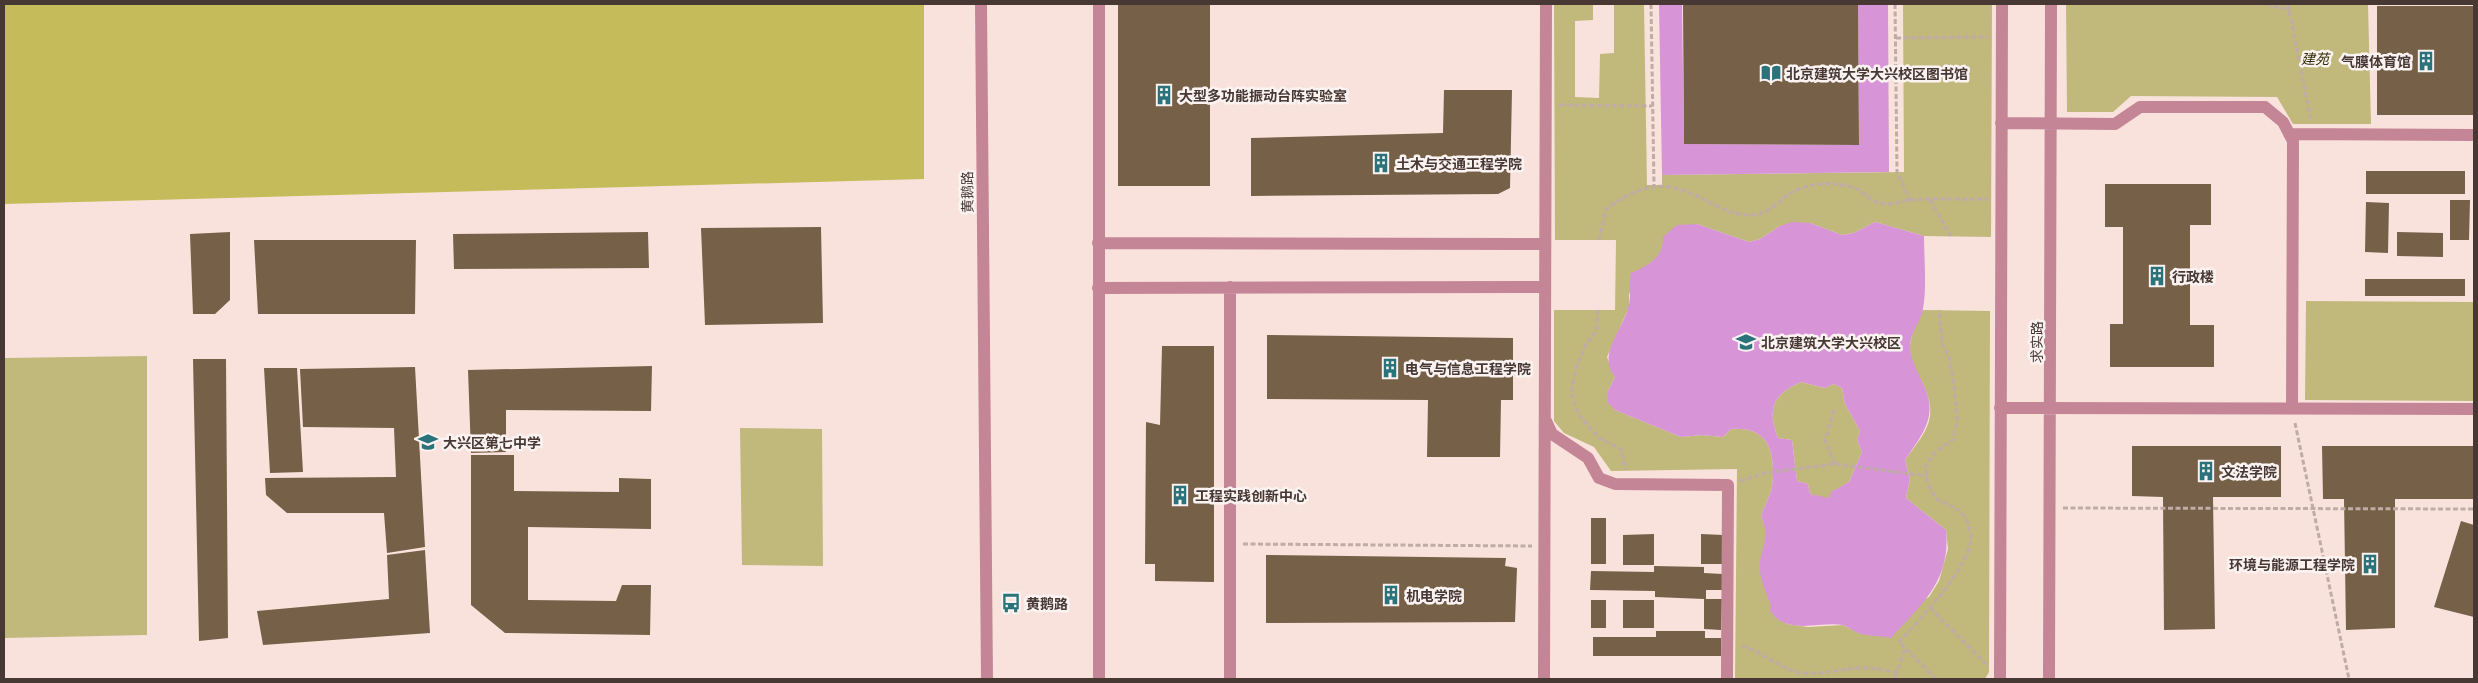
<svg xmlns="http://www.w3.org/2000/svg" width="2478" height="683" font-family="'Noto Serif','Noto Sans SC',serif">
<style>
.green{fill:#c1b97c}
.forest{fill:#c6bb5a}
.water{fill:#d794d6;fill-rule:evenodd}
.building{fill:#766048}
.lines{fill:none;stroke-linecap:round;stroke-linejoin:round}
.path{stroke:#c0aba6;stroke-width:3;stroke-dasharray:5 2.5;stroke-linecap:butt}
.minor{stroke:#c48597;stroke-width:12}
.labels{text-anchor:middle;dominant-baseline:central;stroke-width:5;stroke-linejoin:round;paint-order:stroke}
.park-label{font-size:14px;font-style:italic;fill:#332e03;stroke:#fbf3f1}
.poi-label{font-size:14px;font-weight:bold;fill:#473834;stroke:#fbf3f1;text-anchor:start}
.street-label{font-size:14px;fill:#473834;stroke:#fbf3f1}
</style>
<rect width="100%" height="100%" fill="#fae2dc"/>
<path class="green" d="M1554,4H1593V20L1575,21V97L1599,98L1600,54L1614,53V4H1644L1647,185H1662V175L1904,172L1903,4H1992L1991,237L1924,236L1875,222L1854,233L1842,235L1810,223L1780,226L1760,239L1749,242L1697,224L1663,248L1660,255L1644,268L1629,294V307L1607,357L1615,377L1607,393L1615,410L1681,437L1702,435L1723,437L1731,429C1770,426 1776,454 1772,487C1770,496 1764,507 1761,516L1766,528V544L1763,556L1769,599L1787,624L1808,627L1843,625L1859,633L1929,597L1939,581L1948,549L1946,530L1906,498L1910,479L1905,460C1914,447 1928,432 1930,416C1933,387 1909,372 1910,346C1911,334 1917,321 1923,310L1990,311L1989,672L1985,679H1735L1737,469L1611,471L1594,447L1564,433L1554,421V310H1615L1616,240H1555Z
M2066,4H2368L2371,124H2293L2277,97L2131,96L2113,112H2067Z
M2306,301L2474,302V401L2305,400Z
M147,356V635L4,638V358Z
M1801,382L1825,388L1834,384L1842,388L1845,404L1860,431L1857,440L1862,452L1849,482L1832,492L1829,499L1810,494L1808,484L1797,481L1792,440L1778,438C1767,409 1772,395 1801,382Z
M740,428L822,429L823,566L742,565Z"/>
<path class="forest" d="M4,4H924V179L4,204Z"/>
<path class="water" d="M1659,4H1682L1684,144L1859,145L1858,4H1888L1889,172L1662,175Z
M1792,222L1810,223L1842,235L1854,233L1875,222L1924,236C1924,259 1927,286 1923,309C1921,322 1909,334 1910,348C1911,361 1918,372 1923,384C1939,415 1923,434 1905,460L1910,479L1906,498L1946,530C1951,580 1923,603 1891,638C1881,636 1870,636 1861,634C1854,632 1849,627 1843,625C1819,621 1787,636 1770,611L1771,605C1767,595 1761,582 1760,571C1758,549 1772,542 1761,516C1764,507 1770,496 1772,487C1776,454 1770,426 1731,429L1723,437L1702,435L1681,437L1615,410L1608,403L1607,393L1615,377C1597,355 1622,331 1628,308C1632,297 1628,284 1631,273C1648,266 1664,257 1663,237L1677,225L1697,224L1749,242L1760,239L1780,226ZM1801,382L1825,388L1834,384L1842,388L1845,404L1860,431L1857,440L1862,452L1849,482L1831,492L1829,498L1810,494L1808,484L1797,481L1792,440L1778,438C1767,409 1772,395 1801,382Z"/>
<path class="building" d="M1683,4H1858L1859,145L1684,144Z
M1118,5H1210V186H1118Z
M2377,6H2474V115H2377Z
M1444,90H1512L1510,188L1498,194L1251,196V138L1443,133Z
M2366,171H2465V194H2366Z
M2105,184H2211V225H2190V325H2214V367H2110V324H2123V227H2105Z
M2450,200H2470L2469,240H2450Z
M2366,202L2389,203L2388,253L2365,252Z
M821,227L823,323L705,325L701,228Z
M230,232V300L215,314H193L190,234Z
M648,232L649,268L454,269L453,234Z
M2397,232L2443,233V257L2397,256Z
M254,240H416L415,314H258Z
M2365,279H2465V296H2365Z
M1267,335L1513,338V400H1501L1500,457H1427L1428,400L1267,399Z
M1162,346H1214V582L1155,581V564H1145L1146,422L1160,425Z
M193,359H226L228,638L199,641Z
M652,366L651,411L506,410V452L471,453L468,370Z
M415,367L425,547L387,553L384,513H287L266,495L265,478L396,477L394,428L303,427L300,369Z
M264,368H297L303,472L270,473Z
M2132,446H2281V497H2213L2215,629L2164,630L2163,497L2132,496Z
M2322,446H2474V499H2395V628L2346,630L2344,499H2323Z
M471,455H514V491L619,492V478L651,479V529L528,527V600L616,601L622,585H651L650,635L505,633L471,605Z
M1591,518H1606V564H1591Z
M2461,521L2474,525V617L2434,607Z
M1654,534V565H1623V535Z
M1701,534L1723,535V564H1701Z
M425,550L430,633L263,645L257,611L389,599L387,555Z
M1266,555L1506,558L1505,566L1517,568L1515,622L1266,623Z
M1654,566L1704,567V573L1723,574L1722,590H1706V599H1722L1721,630L1704,629V599L1655,597V591L1590,590L1591,571L1654,572Z
M1591,600H1606V628H1591Z
M1623,600H1654V628H1623Z
M1656,631H1705V638H1721V656H1593V637H1656Z"/>
<g class="lines">
<path class="path" d="M1651,4L1654,185
M1895,4L1897,172L1910,200
M2266,4L2289,10
M2288,4L2311,121
M1896,38L1988,37
M1559,105L1652,106
M1930,200L1951,236
M1599,240L1606,209C1641,185 1661,178 1701,198C1719,207 1733,216 1754,215C1767,214 1777,203 1786,196C1797,188 1809,185 1822,184C1833,183 1849,185 1859,190C1871,198 1873,204 1889,204C1896,204 1904,200 1911,200C1936,198 1962,200 1988,199
M1598,310L1596,332L1586,344L1577,365L1571,392L1578,414L1599,438L1621,449L1626,470
M1834,410L1825,440L1835,464
M2295,423L2349,679
M1740,481L1765,473L1835,464L1927,476
M2063,508L2474,509
M1243,544L1532,546
M1930,608L1986,664
M1742,646C1762,651 1777,667 1797,672C1820,677 1844,667 1866,668C1876,668 1887,671 1897,672L1905,648
M1894,679L1897,672
M1936,679L1899,642C1920,619 1968,570 1971,539C1971,534 1968,522 1965,517C1957,507 1950,506 1940,501C1929,494 1927,478 1925,467L1935,452L1953,440L1957,420L1954,385L1949,357L1942,343L1939,310"/>
<path class="minor" d="M981,4L987,679
M2001,123L2115,124L2140,107H2265L2283,122L2293,141L2292,408
M2289,134L2474,135
M1098,243L1545,244
M1230,287V679
M1098,288L1545,287
M2000,408L2474,409
M1546,421L1552,434L1588,458L1599,478L1615,484L1728,485L1727,679
M1099,679V4
M1544,679L1546,4
M2000,679L2002,4
M2049,679L2051,4"/>
</g>
<defs>
<symbol id="building-bare" viewBox="-9 -9 18 18"><path d="M-4-6H4V6H1V3H-1V6H-4ZM-2.5-4.3h1.7v1.8h-1.7ZM.8-4.3h1.7v1.8H.8ZM-2.5-1h1.7V.8h-1.7ZM.8-1h1.7V.8H.8Z" fill="#2a737a" stroke="#fbf3f1" stroke-width="2.5" paint-order="stroke"/></symbol>
<symbol id="library-bare" viewBox="-9 -9 18 18"><path d="M-6-4Q-3-5.5-.7-3.5V5Q-3 3-6 4ZM6-4Q3-5.5 .7-3.5V5Q3 3 6 4Z" fill="#2a737a" stroke="#fbf3f1" stroke-width="2.5" paint-order="stroke"/></symbol>
<symbol id="university-bare" viewBox="-9 -9 18 18"><path d="M0-5L7-2L0 1L-7-2ZM-4 1L0 2.5L4 1V4Q0 6-4 4Z" fill="#2a737a" stroke="#fbf3f1" stroke-width="2.5" paint-order="stroke"/></symbol>
<symbol id="school-bare" viewBox="-9 -9 18 18"><path d="M0-5L7-2L0 1L-7-2ZM-4 1L0 2.5L4 1V4Q0 6-4 4Z" fill="#2a737a" stroke="#fbf3f1" stroke-width="2.5" paint-order="stroke"/></symbol>
<symbol id="bus-bare" viewBox="-9 -9 18 18"><path d="M-5-6H5V4H4V6H2V4H-2V6H-4V4H-5ZM-3.5-4V0h7V-4ZM-3.5 1.2v1.5H-2V1.2ZM2 1.2v1.5H3.5V1.2Z" fill="#2a737a" stroke="#fbf3f1" stroke-width="2.5" paint-order="stroke"/></symbol>
</defs>
<g fill-rule="evenodd">
<use href="#building-bare" x="2412" y="47" width="28" height="28"/>
<use href="#library-bare" x="1757" y="59" width="28" height="28"/>
<use href="#building-bare" x="1150" y="81" width="28" height="28"/>
<use href="#building-bare" x="1367" y="149" width="28" height="28"/>
<use href="#building-bare" x="2143" y="262" width="28" height="28"/>
<use href="#university-bare" x="1732" y="328" width="28" height="28"/>
<use href="#building-bare" x="1376" y="354" width="28" height="28"/>
<use href="#school-bare" x="414" y="428" width="28" height="28"/>
<use href="#building-bare" x="2192" y="457" width="28" height="28"/>
<use href="#building-bare" x="1166" y="481" width="28" height="28"/>
<use href="#building-bare" x="2356" y="550" width="28" height="28"/>
<use href="#building-bare" x="1377" y="581" width="28" height="28"/>
<use href="#bus-bare" x="997" y="589" width="28" height="28"/>
</g>
<g class="labels">
<g class="park-label">
<text x="2315" y="58">建苑</text>
</g>
<g class="poi-label">
<text x="2411" y="61" text-anchor="end">气膜体育馆</text>
<text x="1786" y="73">北京建筑大学大兴校区图书馆</text>
<text x="1179" y="95">大型多功能振动台阵实验室</text>
<text x="1396" y="163">土木与交通工程学院</text>
<text x="2172" y="276">行政楼</text>
<text x="1761" y="342">北京建筑大学大兴校区</text>
<text x="1405" y="368">电气与信息工程学院</text>
<text x="443" y="442">大兴区第七中学</text>
<text x="2221" y="471">文法学院</text>
<text x="1195" y="495">工程实践创新中心</text>
<text x="2355" y="564" text-anchor="end">环境与能源工程学院</text>
<text x="1406" y="595">机电学院</text>
<text x="1026" y="603">黄鹅路</text>
</g>
<g class="street-label">
<text transform="translate(967 192) rotate(-91)">黄鹅路</text>
<text transform="translate(2036 342) rotate(-90)">求实路</text>
</g>
</g>
<rect width="2478" height="683" fill="none" stroke="#473834" stroke-width="10"/>
</svg>
